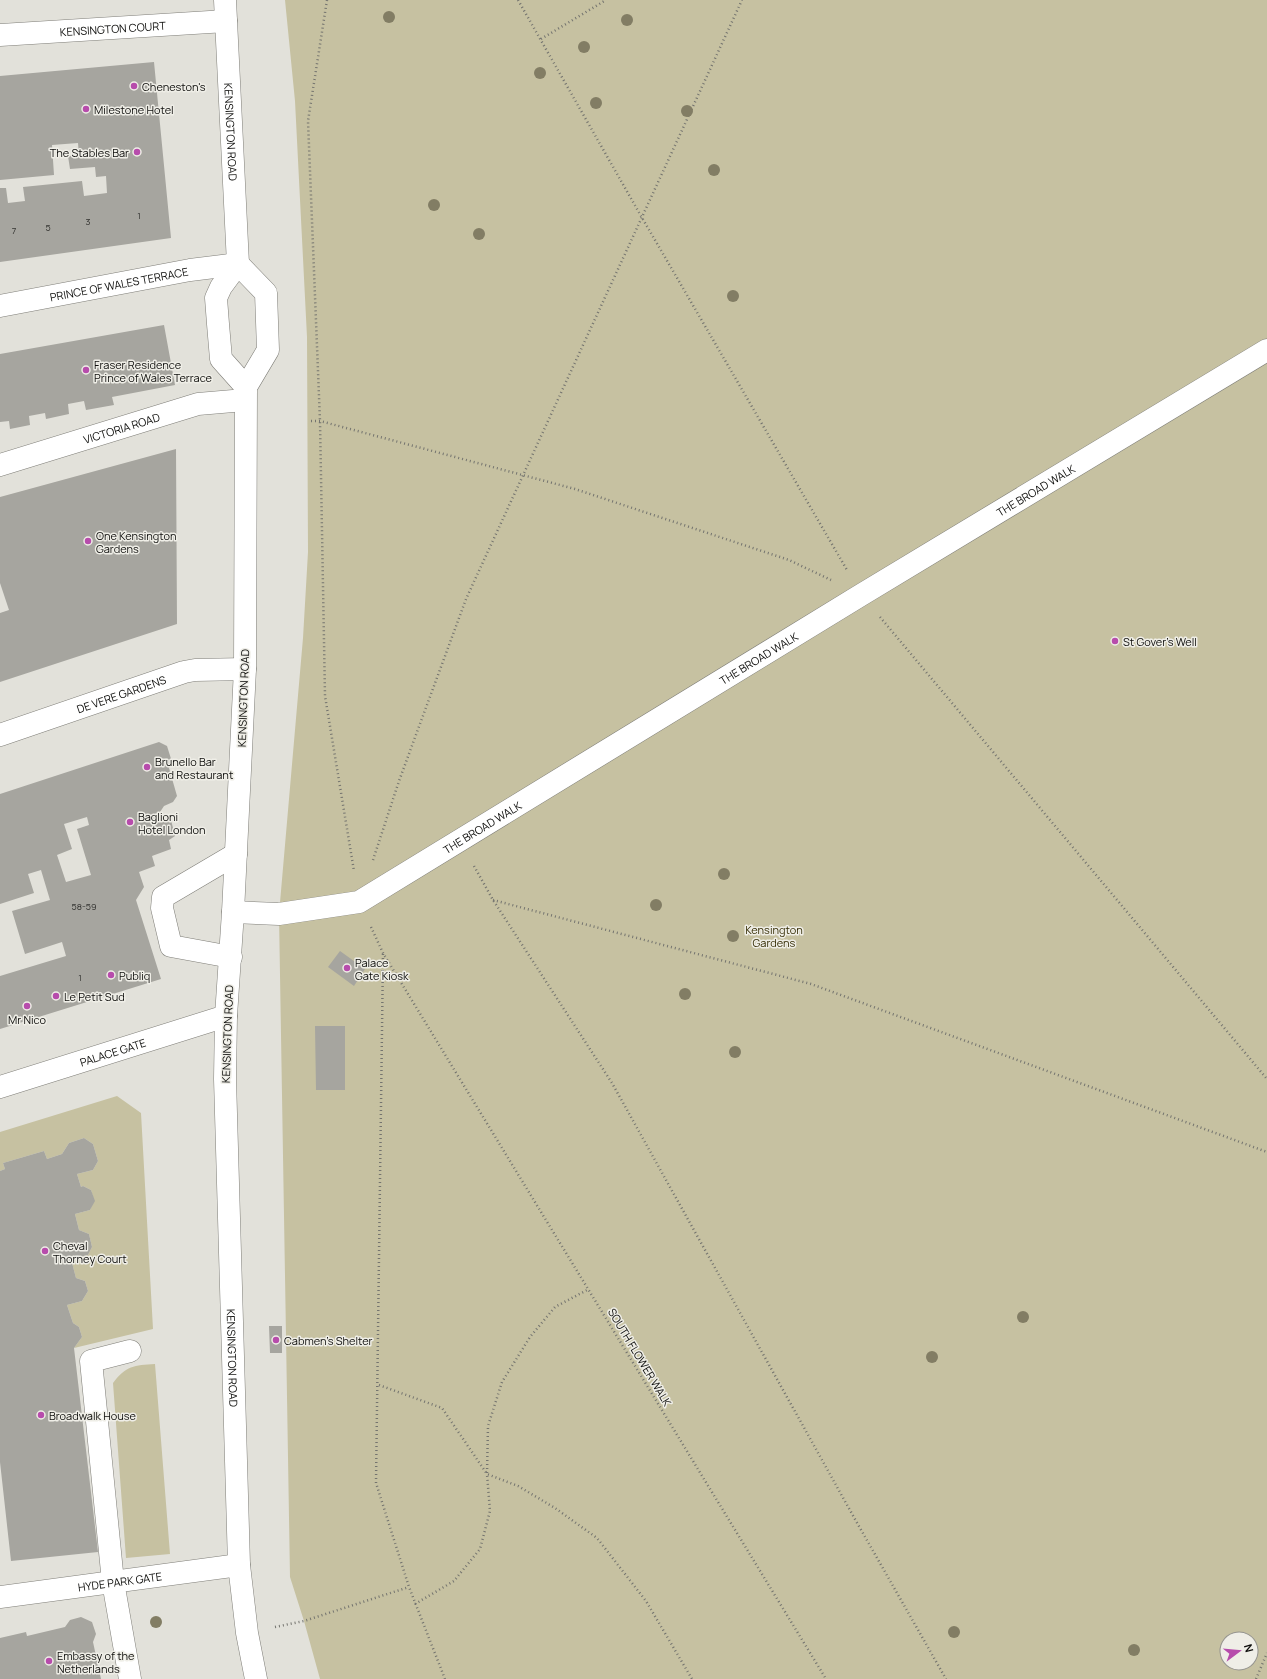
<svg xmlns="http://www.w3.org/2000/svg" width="1267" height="1679" font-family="Manrope,sans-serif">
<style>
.green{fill:#c6c1a1;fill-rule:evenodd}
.building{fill:#a6a59f;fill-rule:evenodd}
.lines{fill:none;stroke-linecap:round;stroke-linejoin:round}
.minor-casing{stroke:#7f7e78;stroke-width:23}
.major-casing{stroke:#7f7e78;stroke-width:23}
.path{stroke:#74746f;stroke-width:2.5;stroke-dasharray:1 3;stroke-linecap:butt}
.minor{stroke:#fff;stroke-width:22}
.major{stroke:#fff;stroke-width:22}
.tree{fill:#827d64}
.poi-dot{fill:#b74cac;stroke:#efeee7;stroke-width:1.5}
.labels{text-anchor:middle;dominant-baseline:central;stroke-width:3;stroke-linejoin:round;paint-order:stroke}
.number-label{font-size:9px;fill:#333330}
.street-label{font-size:11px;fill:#0d0d0b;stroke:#efeee7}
.poi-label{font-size:11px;fill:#0d0d0b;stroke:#efeee7;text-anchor:start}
.park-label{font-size:11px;fill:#342c03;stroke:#efeee7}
</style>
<rect width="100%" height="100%" fill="#e2e1da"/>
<path class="green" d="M285,0H1267V1679H320L304,1621L290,1577L279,914L303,638L308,552L307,337L295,101ZM1227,1639H1251V1663H1227Z
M117,1096L141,1113L153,1329L74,1348L82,1337L79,1327L73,1323L67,1305L82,1301L88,1291L85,1281L76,1278L71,1259L88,1255L92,1247L89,1234L79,1230L75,1214L90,1210L94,1201L91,1190L83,1186L81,1187L77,1174L93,1170L98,1161L93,1144L84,1138L69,1143L62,1154L47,1159L44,1151L3,1163L5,1169L0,1171V1132Z
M155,1364L170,1554L126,1558L113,1383C126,1366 134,1365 155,1364Z"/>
<path class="building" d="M154,62L171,238L0,262V188H6L8,203L25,201L23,187L82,181L84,196L107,193L106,176L96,177L95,167L70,169L68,156L79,155L78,143L52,145L54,175L0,180V76Z
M164,325L175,385L112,397L114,405L86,410L84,401L68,404L69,414L46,419L45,413L29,416L30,425L10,429L9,421L0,422V354Z
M176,449L177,624L0,682V613L9,610L0,583V497Z
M159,742L167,746L172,762L169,768L177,796L173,802L164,806L160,812L163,819L171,820L175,836L169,840L171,849L152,856L155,866L139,872L144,887L136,900L161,979L0,1029V976L66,956L62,942L25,954L12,911L50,900L41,870L28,874L34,893L0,904V794ZM87,817L89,825L77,829L91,875L66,882L57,855L72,849L64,824Z
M340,951L365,969L354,986L328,967Z
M315,1026H345V1090H316Z
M84,1138L93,1144L98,1161L93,1170L77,1174L81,1187L83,1186L91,1190L95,1201L90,1210L75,1214L79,1230L89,1234L92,1247L88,1255L71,1259L76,1278L85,1281L88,1291L82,1301L67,1305L73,1323L79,1327L82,1337L74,1348L98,1552L11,1561L0,1462V1171L5,1169L3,1163L44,1151L47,1159L62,1154L69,1143Z
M269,1326H282V1353H270Z
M81,1617L92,1622L96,1634L93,1642L101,1679H0V1638L26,1632L27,1636L65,1627L70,1620Z"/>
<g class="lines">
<defs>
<g id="minor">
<path id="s1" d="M0,35L226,21"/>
<path id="s2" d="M0,306L190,270L238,264"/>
<path id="s3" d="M0,465L198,404L245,400"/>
<path id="s4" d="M0,735L184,672L195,670L245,669"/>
<path id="s5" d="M233,912L279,914L359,902L861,595L1267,350"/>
<path d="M231,957L171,946L162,908L163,897L236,854"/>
<path d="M130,1351L91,1361L113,1582L130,1679"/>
<path id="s6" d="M0,1597L239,1565"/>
</g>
<g id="major">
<path id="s7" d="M225,0L238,264L221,287L216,298L218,324L221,359L246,387"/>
<path id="s8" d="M238,264L266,293L268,350L246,387L245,669L233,912L226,1016L225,1079L239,1565L247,1633L256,1679"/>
<path id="s9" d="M0,1087L226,1016"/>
</g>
</defs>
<use href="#minor" class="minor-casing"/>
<use href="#major" class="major-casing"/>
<path class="path" d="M327,0L308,121L320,421L325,696L354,871
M518,0L641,216L847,570
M541,39L606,0
M311,421H320L575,489L789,560L831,580
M880,617L1267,1079
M373,860L399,781L466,599L742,0
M474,866L493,900L612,1083L856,1521L946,1679
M493,900L811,984L1267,1152
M371,927L383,953L826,1679
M383,954L376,1483L409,1587L445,1679
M379,1385L442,1408L487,1474L518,1486L555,1508L597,1538L646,1601L692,1679
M415,1604L454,1581L480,1549L490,1511L487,1474L488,1426L502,1382L530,1337L555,1307L589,1289
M275,1627L304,1621L409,1587
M1256,1679L1267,1653"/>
<use href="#minor" class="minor"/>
<use href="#major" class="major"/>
</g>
<g class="tree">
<circle cx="389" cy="17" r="6"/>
<circle cx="627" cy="20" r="6"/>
<circle cx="584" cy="47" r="6"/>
<circle cx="540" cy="73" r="6"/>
<circle cx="596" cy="103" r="6"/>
<circle cx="687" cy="111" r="6"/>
<circle cx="714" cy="170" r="6"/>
<circle cx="434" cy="205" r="6"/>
<circle cx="479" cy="234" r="6"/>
<circle cx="733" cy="296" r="6"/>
<circle cx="724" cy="874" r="6"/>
<circle cx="656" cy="905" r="6"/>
<circle cx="733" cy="936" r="6"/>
<circle cx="685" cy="994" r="6"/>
<circle cx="735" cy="1052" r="6"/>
<circle cx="1023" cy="1317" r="6"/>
<circle cx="932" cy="1357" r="6"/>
<circle cx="156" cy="1622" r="6"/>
<circle cx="954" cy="1632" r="6"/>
<circle cx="1134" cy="1650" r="6"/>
</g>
<g class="poi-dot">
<circle cx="134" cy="86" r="4"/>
<circle cx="86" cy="109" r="4"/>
<circle cx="137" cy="152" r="4"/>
<circle cx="86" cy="370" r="4"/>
<circle cx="88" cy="541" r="4"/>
<circle cx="1115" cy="641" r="4"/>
<circle cx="147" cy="767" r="4"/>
<circle cx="130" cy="822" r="4"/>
<circle cx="347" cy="968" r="4"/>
<circle cx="111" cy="975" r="4"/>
<circle cx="56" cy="996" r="4"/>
<circle cx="27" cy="1006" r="4"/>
<circle cx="45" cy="1251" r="4"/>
<circle cx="276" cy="1340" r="4"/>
<circle cx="41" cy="1415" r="4"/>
<circle cx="49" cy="1661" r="4"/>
</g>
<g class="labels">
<g class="number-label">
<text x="139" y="215">1</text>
<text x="88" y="221">3</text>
<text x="48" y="227">5</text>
<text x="14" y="230">7</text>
<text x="84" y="906">58-59</text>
<text x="80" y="977">1</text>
</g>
<g class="street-label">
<text stroke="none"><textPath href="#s1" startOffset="113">KENSINGTON COURT</textPath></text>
<text stroke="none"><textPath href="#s7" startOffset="132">KENSINGTON ROAD</textPath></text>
<text stroke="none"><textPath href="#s2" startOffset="121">PRINCE OF WALES TERRACE</textPath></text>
<text stroke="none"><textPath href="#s3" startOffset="127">VICTORIA ROAD</textPath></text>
<text stroke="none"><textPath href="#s5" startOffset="919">THE BROAD WALK</textPath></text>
<text stroke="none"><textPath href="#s5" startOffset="595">THE BROAD WALK</textPath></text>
<text stroke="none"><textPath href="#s4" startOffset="128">DE VERE GARDENS</textPath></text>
<text transform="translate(243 698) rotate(-88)">KENSINGTON ROAD</text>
<text stroke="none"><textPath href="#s5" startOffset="271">THE BROAD WALK</textPath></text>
<text transform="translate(227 1034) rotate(-88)">KENSINGTON ROAD</text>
<text stroke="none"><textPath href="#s9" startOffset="118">PALACE GATE</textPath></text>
<text stroke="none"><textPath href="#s8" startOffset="1112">KENSINGTON ROAD</textPath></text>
<text transform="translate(640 1357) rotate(59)">SOUTH FLOWER WALK</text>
<text stroke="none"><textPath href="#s6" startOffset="121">HYDE PARK GATE</textPath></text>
</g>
<g class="poi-label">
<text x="142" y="86">Cheneston's</text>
<text x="94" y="109">Milestone Hotel</text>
<text x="129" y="152" text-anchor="end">The Stables Bar</text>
<text x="94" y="364">Fraser Residence<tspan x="94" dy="13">Prince of Wales Terrace</tspan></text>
<text x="96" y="535">One Kensington<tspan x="96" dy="13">Gardens</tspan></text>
<text x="1123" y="641">St Gover's Well</text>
<text x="155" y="761">Brunello Bar<tspan x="155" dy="13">and Restaurant</tspan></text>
<text x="138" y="816">Baglioni<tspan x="138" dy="13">Hotel London</tspan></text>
<text x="355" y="962">Palace<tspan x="355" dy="13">Gate Kiosk</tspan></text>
<text x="119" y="975">Publiq</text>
<text x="64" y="996">Le Petit Sud</text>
<text x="27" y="1019" text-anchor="middle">Mr Nico</text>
<text x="53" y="1245">Cheval<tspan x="53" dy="13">Thorney Court</tspan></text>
<text x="284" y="1340">Cabmen's Shelter</text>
<text x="49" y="1415">Broadwalk House</text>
<text x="57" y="1655">Embassy of the<tspan x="57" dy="13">Netherlands</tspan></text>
</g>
<g class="park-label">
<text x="774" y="929">Kensington<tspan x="774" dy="13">Gardens</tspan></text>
</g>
</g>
<g transform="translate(1239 1651) rotate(74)"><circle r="19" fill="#efeee7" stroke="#95948f"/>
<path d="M0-3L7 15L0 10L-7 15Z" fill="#b74cac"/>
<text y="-6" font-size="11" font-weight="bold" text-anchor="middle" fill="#0d0d0b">N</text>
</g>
</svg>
